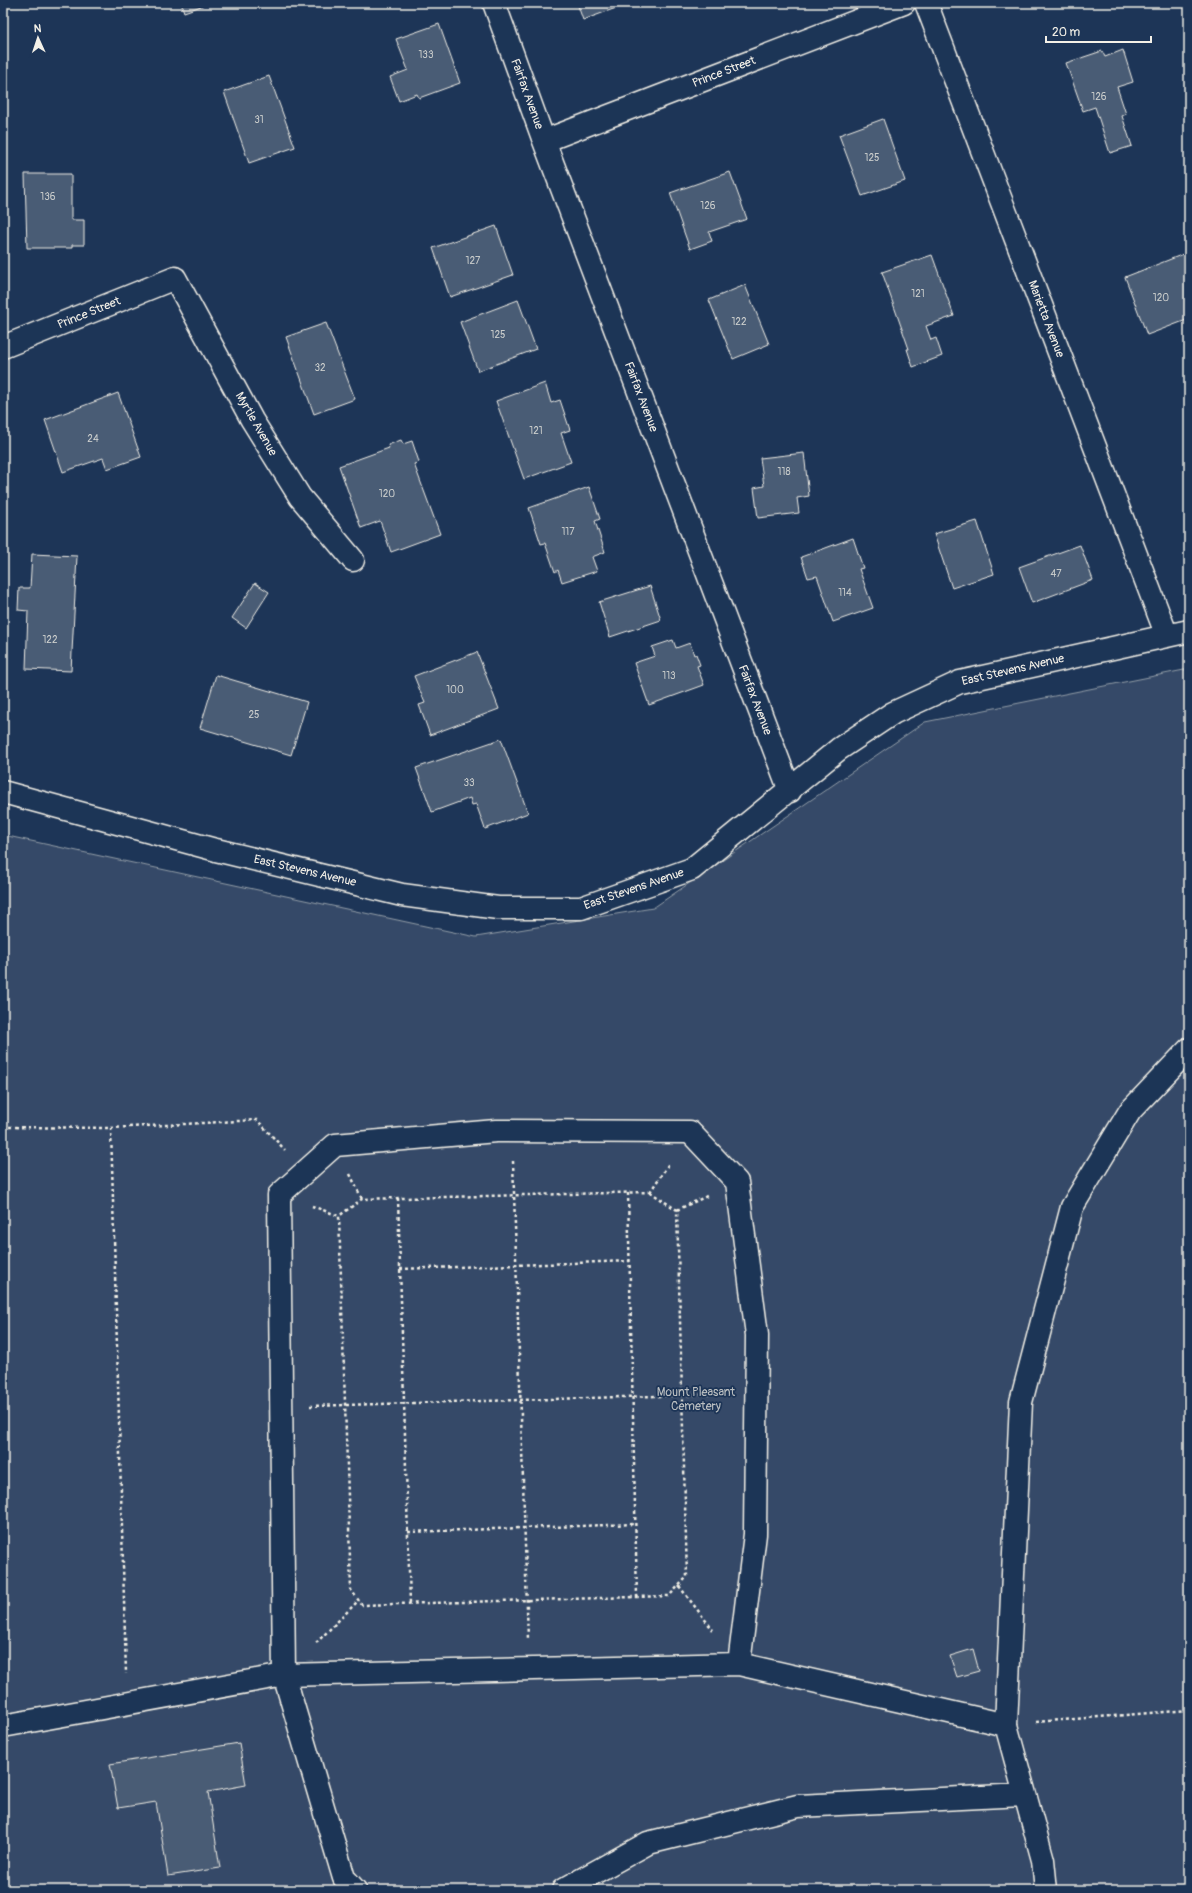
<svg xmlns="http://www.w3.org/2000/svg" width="1192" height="1893" font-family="Pangolin,sans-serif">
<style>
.green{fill:#354a67;stroke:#949ea8}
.building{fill:#485b74;stroke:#f4f1e8}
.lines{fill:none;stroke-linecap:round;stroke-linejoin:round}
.minor-casing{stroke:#f4f1e8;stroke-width:25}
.path{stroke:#f4f1e8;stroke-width:2.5;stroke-dasharray:3 3;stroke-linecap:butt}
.minor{stroke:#1d3557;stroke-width:22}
.labels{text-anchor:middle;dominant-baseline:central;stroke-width:3.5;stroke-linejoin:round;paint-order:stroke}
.number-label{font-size:10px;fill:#c9cccb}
.street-label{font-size:12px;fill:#f4f1e8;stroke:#1d3557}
.park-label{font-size:12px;fill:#bbbfc1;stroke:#1d3557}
</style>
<rect width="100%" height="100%" fill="#1d3557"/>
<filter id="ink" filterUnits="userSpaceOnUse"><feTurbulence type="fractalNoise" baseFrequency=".025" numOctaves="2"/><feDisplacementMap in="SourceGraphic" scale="8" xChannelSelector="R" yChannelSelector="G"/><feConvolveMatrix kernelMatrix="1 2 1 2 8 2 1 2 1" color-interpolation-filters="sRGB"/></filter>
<g filter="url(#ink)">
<path class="green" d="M1189,669V1890H3V835L476,937L653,908L925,722Z"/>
<path class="building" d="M181,3H210L184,12Z
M577,3H630L583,20Z
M439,24L460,83L419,98L417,94L399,101L390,77L408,70L396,39Z
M1123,50L1133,82L1117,87L1126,114L1122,116L1132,146L1110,153L1095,107L1083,111L1066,63L1102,51L1105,57Z
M269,76L295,147L249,163L224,92Z
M883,119L905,181L862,196L839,135Z
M730,172L747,219L709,232L712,241L690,249L670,193Z
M25,174H71V220H84V245H72V248H27Z
M496,226L513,275L450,297L433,248Z
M1189,252V319L1147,335L1125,277Z
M932,255L954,316L926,326L931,340L936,338L942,356L913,367L907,349H909L882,272Z
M745,285L769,344L733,359L709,300Z
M518,300L536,349L478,371L460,322Z
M326,323L355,399L314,414L286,337Z
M545,383L551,403L560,400L570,430L561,433L571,462L524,479L496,401Z
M118,393L141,457L107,469L103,458L63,472L45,420Z
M401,440L403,444L412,441L419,462L414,464L440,534L391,552L380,521L361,528L339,466L389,448L388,445Z
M804,453L809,496L797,498L799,513L758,518L754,488L764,486L760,458Z
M589,487L600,519L595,521L605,552L592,557L597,571L562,582L558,570L555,572L545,543L541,544L529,508Z
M977,521L994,574L952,588L934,534Z
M853,538L863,568L859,569L873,608L833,622L817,576L808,578L801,557Z
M1080,545L1093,580L1032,603L1019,567Z
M32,554L77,556L71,671L26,669L28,611L18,610L19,588H30Z
M255,583L269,592L246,628L232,618Z
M650,586L661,620L610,637L599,602Z
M673,640L676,648L690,643L694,655L696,654L700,665L697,666L704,685L649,705L634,663L655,656L652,647Z
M477,652L499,709L430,735L419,705L425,703L414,676Z
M216,675L307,702L291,755L200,728Z
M501,739L528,813L485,829L476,804L472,805L470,798L432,812L416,768Z
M973,1649L979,1671L957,1677L950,1656Z
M239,1743L246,1785L208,1792L220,1868L168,1876L156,1802L118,1808L110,1764Z"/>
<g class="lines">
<defs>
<path id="minor" d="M494,3L544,141L790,791
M926,3L1167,636
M544,141L904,3
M3,347L175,278L252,420L300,497L353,560
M3,792L216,850L402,895L498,908H581L692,869L839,749L893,713L960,682L1189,631
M3,1726L284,1675L739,1664L1006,1725
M355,1890L344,1878L284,1675L279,1195L335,1145L496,1131L690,1132L737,1182L757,1335L755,1534L739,1664
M563,1890L648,1843L798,1806L1025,1795
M1046,1890L1043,1860L1006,1725L1021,1402L1072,1207L1130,1111L1189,1049"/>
</defs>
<use href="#minor" class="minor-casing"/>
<path class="path" d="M3,1127L111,1128L257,1120L285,1150
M111,1128L126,1674
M513,1161L528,1640
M350,1174L362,1199
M650,1192L677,1210L687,1577L669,1596L362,1605L351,1590L339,1216L362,1199Z
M650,1192L670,1162
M628,1193L637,1597
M398,1198L410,1604
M312,1206L339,1216
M677,1210L709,1195
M400,1269L630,1261
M310,1406L727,1394
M408,1532L636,1524
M679,1586L713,1630
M316,1643L359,1600
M1036,1722L1189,1710"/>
<use href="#minor" class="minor"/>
</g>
</g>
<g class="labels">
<g class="number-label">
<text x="426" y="55">133</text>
<text x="1099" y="97">126</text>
<text x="259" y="120">31</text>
<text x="872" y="158">125</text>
<text x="48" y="197">136</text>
<text x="708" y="206">126</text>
<text x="473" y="261">127</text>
<text x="918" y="294">121</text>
<text x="1161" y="298">120</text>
<text x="739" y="322">122</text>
<text x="498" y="335">125</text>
<text x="320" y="368">32</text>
<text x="536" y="431">121</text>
<text x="93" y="439">24</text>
<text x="784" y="472">118</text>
<text x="387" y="494">120</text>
<text x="568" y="532">117</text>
<text x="1056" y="574">47</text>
<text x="845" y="593">114</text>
<text x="50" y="640">122</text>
<text x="669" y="676">113</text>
<text x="455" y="690">100</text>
<text x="254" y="715">25</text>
<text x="469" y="783">33</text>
</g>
<g class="street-label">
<text transform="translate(724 72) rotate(-21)">Prince Street</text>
<text transform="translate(527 94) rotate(70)">Fairfax Avenue</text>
<text transform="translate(89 313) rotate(-22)">Prince Street</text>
<text transform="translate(1046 319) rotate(69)">Marietta Avenue</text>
<text transform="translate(641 397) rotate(69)">Fairfax Avenue</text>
<text transform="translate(256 424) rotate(60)">Myrtle Avenue</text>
<text transform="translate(1013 670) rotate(-13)">East Stevens Avenue</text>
<text transform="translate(755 700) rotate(69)">Fairfax Avenue</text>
<text transform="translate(305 871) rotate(13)">East Stevens Avenue</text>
<text transform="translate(634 889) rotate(-19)">East Stevens Avenue</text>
</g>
<g class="park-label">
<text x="696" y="1392">Mount Pleasant<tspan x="696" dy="14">Cemetery</tspan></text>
</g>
</g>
<rect width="1192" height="1893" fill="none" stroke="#1d3557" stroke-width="16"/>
<rect x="8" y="8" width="1176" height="1877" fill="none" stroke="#f4f1e8" stroke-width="1.5" filter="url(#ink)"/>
<g transform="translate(38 38) rotate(357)" stroke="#1d3557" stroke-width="3" paint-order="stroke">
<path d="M0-3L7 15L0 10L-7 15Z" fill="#f4f1e8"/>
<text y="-6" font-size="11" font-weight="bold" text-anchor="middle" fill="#f4f1e8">N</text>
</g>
<path d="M1046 36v6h105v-6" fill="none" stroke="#f4f1e8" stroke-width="2"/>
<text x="1052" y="36" font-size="12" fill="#f4f1e8" stroke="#1d3557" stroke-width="3" paint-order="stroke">20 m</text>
</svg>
